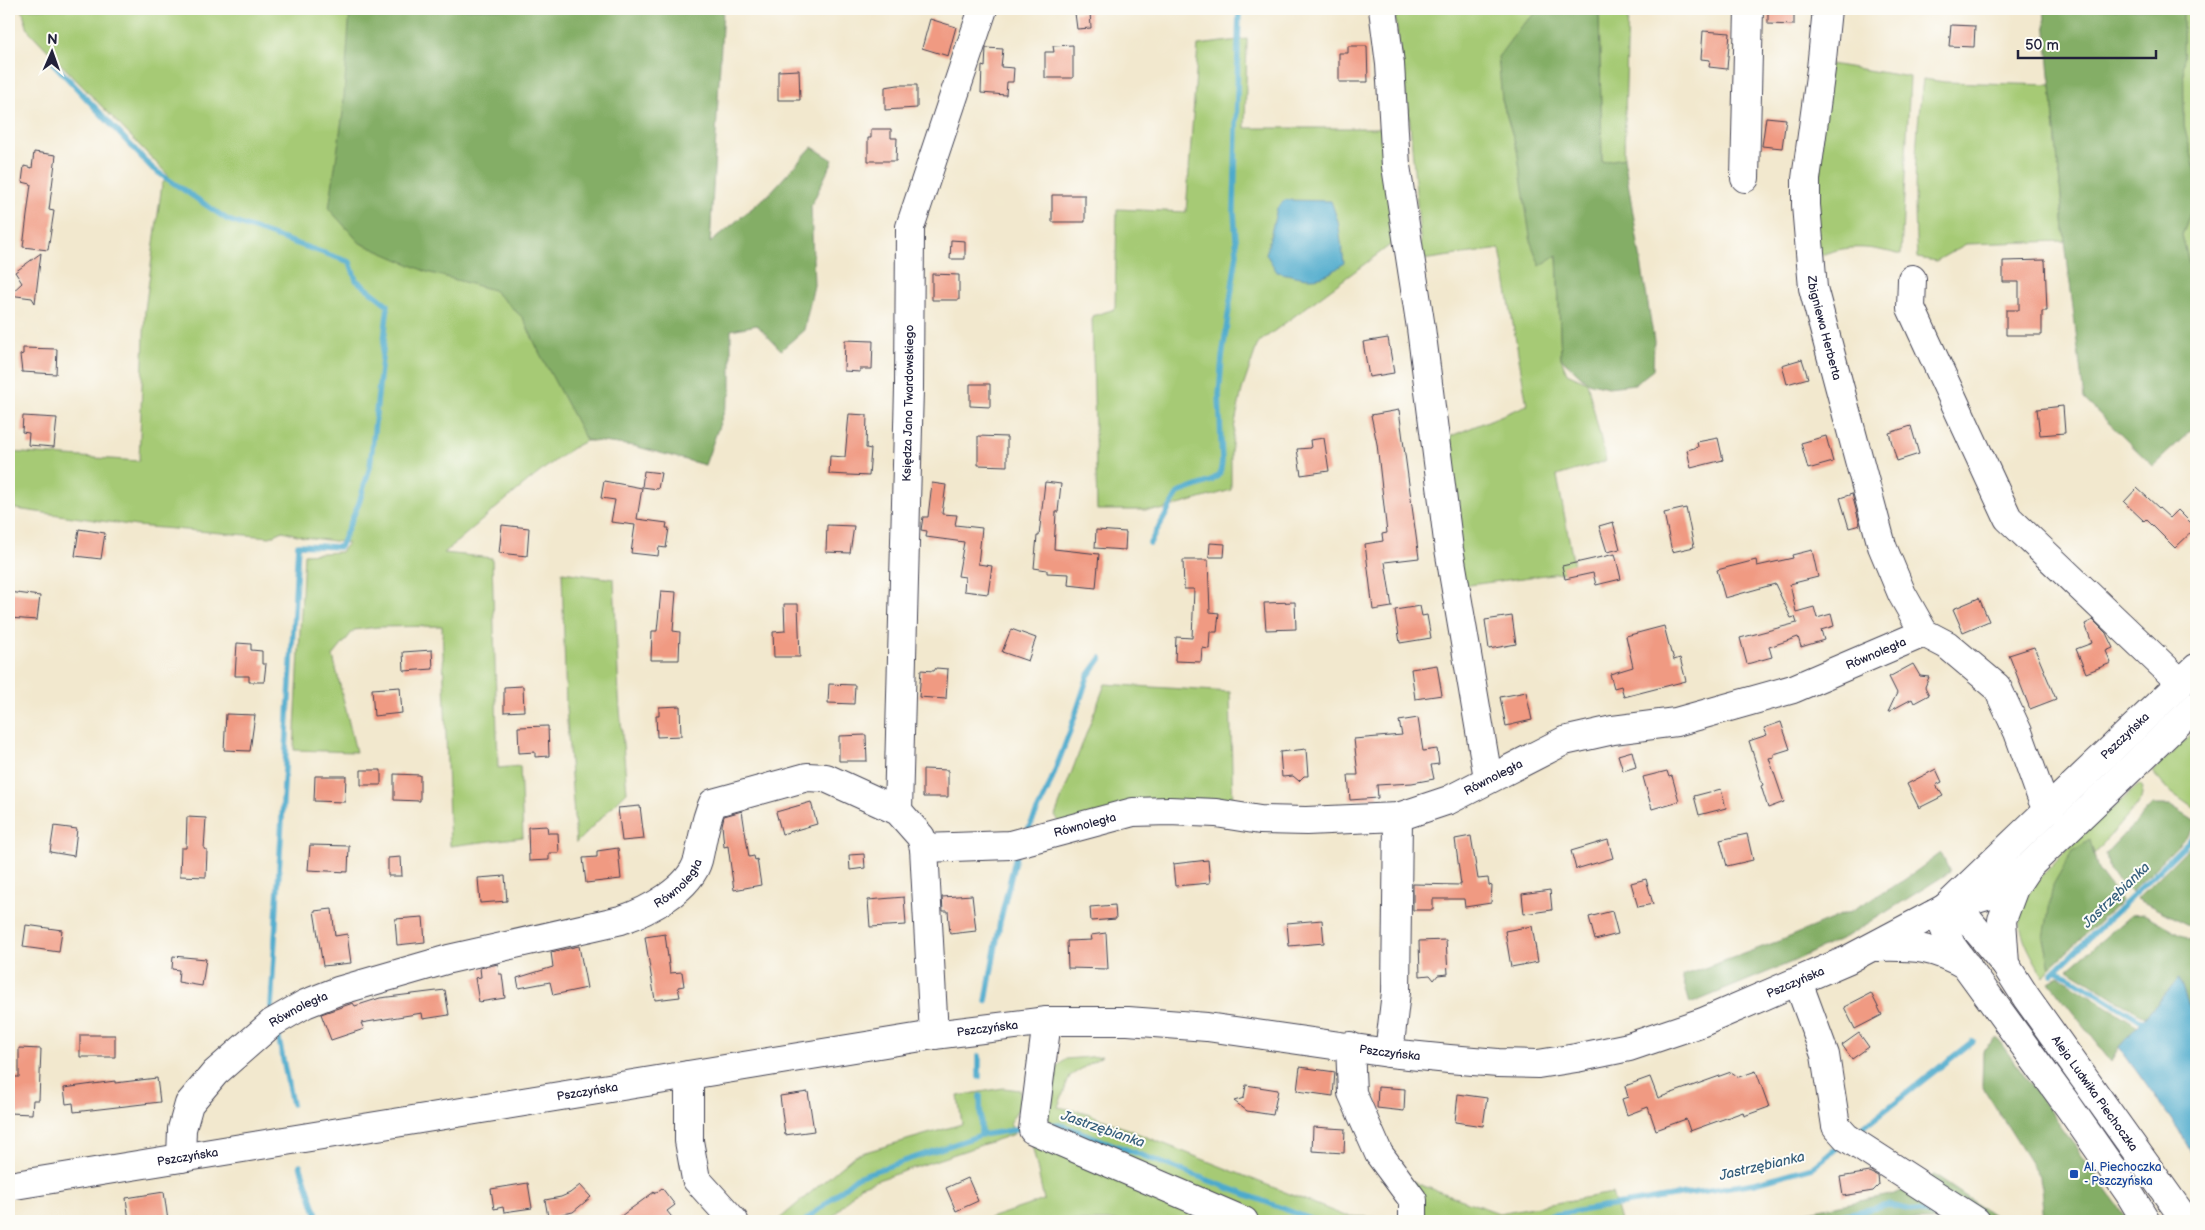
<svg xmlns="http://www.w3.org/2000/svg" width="2205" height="1230" font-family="'Balsamiq Sans',sans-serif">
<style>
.green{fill:#a6ca74;stroke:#647658}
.forest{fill:#84ae66;stroke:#536850}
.water{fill:#4eaacc;stroke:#386684}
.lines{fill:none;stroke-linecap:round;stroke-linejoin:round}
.stream{stroke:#4eaacc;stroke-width:5.5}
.building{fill:#f09a82}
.minor-casing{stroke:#414051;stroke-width:30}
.major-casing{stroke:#414051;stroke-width:30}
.minor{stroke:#fff;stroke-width:28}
.major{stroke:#fff;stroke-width:28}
.transit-dot{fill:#1a4fb4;stroke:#fdfcf7;stroke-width:2}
.labels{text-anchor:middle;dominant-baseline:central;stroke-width:4;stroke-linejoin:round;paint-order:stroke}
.street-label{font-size:12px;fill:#22223b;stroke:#fdfcf7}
.transit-label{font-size:12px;fill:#164399;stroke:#fdfcf7;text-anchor:start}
.water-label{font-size:14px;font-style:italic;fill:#365f7c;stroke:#fdfcf7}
</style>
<rect width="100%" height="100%" fill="#fdfcf7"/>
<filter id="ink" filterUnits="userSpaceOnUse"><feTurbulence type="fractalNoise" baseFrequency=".02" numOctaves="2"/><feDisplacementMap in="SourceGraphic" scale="10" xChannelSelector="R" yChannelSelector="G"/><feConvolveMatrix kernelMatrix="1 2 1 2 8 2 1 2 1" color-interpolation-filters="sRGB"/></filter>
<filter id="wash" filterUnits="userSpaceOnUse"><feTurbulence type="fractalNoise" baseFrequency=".0096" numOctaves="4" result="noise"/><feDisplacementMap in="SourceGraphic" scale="20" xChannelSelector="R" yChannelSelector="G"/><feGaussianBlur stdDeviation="1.12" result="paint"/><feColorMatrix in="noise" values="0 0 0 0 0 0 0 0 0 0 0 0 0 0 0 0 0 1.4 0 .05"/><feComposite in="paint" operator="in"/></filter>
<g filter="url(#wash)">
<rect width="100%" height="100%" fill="#f2e8ce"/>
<path class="green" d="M22,9H716L705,465C668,455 627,440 588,441C571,441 464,536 444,553L492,558L498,768L520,766L523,837L450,846L442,626L378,627L354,630L333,656L356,752L294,750L304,554L341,552L348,543L304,537L283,531L270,537L137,526L9,508V452L139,461L145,310L162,184L169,176L28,30Z
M1394,9H1541L1535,13L1502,100L1517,150L1557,255L1561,358L1567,373L1587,382L1606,461L1557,476L1575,571L1462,586L1446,438L1527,405L1500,249L1422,260L1410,124Z
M1599,9H1628L1624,158L1602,162Z
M2183,9H2196V172L2184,125Z
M1247,39L1245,128H1381L1393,243L1258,343L1242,390L1235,423L1231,452V490L1161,510H1097L1092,316L1115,309L1117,209L1186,212L1198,45Z
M1830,64L1910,77L1901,255C1868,246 1848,244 1816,257L1814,203Z
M1923,79L1945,82L2051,85L2065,241L1966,244L1936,261L1917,258C1913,198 1915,139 1923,79Z
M2196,198V266L2191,271L2182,235Z
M562,572L614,579L619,697L627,792L576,843L566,708Z
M1105,684L1230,692L1233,809L1061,825L1055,816Z
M2196,730V810L2169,791L2152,772Z
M2140,784L2143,788L2141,800L2094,854L2089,840L2044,938L2050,968L2044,977C2034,960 2020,938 2019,917C2019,884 2114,808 2140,784Z
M1102,1056L1070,1076L1058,1107L1084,1112L1345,1216L1414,1219L1407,1180L1499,1213L1612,1193L1620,1221H981L1044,1200L1029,1130L1047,1075L1066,1059Z
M1003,1088L1020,1090L1019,1107L1010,1122L1014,1134L860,1186L829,1221H777L855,1155L962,1124L958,1096Z"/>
<path class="forest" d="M350,9H723L710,243L769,194L812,147L833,160L811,206L814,285L804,330L781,350L757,325L731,330V392L705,465L634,446L586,440L540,354L523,318L493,290L427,272L360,243L329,209L343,112Z
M1541,9H1599L1602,162L1624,158L1654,341L1653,370L1635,384L1608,387L1587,382L1561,358L1557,255L1540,266L1531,243L1517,150L1502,100L1498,57L1521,26Z
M2044,9H2183L2184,125L2196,172V198L2182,235L2191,271L2196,279V426L2153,466L2084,399L2065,241Z
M2152,805H2169L2196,822V827L2131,892L2109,871L2106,854Z
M2090,840L2098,870L2121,901L2050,968L2044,938L2053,885L2073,850Z
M2196,840V929L2137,899Z
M1941,853L1950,872L1851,934L1792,962L1690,1004L1682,976L1779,941L1851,911L1904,880Z
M2144,914L2196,943V1026L2179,979L2145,1017L2068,969L2131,915Z
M2059,976L2138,1026L2119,1047L2111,1061L2049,982Z
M1997,1038L2129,1221H2130H2044L2040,1177L1982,1086L1983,1051Z
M1934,1175L2002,1221H1759L1895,1194Z"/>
<path class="water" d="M1285,200L1331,201L1338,221L1344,263C1318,285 1307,278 1277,272L1266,254L1277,208Z
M2179,979L2196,1026V1161L2178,1129L2119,1047Z"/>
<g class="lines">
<path class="stream" d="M53,63L153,169L228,220L350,262L356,280L388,305L370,467L359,503L340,547L298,545L271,1007
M1150,543L1178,493L1211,481L1220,474L1222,462L1219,395L1222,358L1237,253L1234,212L1239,9
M1028,830L1048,789L1069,734L1088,676L1101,658
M2056,970L2075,980L2142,1021
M2052,974L2196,834
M986,1001L1000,922L1016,856
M277,1030L292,1104
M979,1056V1077
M980,1096L981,1135
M1049,1125L1059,1124L1316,1221
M1855,1134L1973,1041
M300,1165L319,1221
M805,1221L857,1177L981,1135L1027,1128
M1515,1221L1755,1183L1813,1167L1842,1144
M1815,1221L1889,1205L1942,1217L1948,1221"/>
</g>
<g id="blocks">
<path class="building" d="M1768,9H1794V25L1768,24Z
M1090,12L1091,28L1077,29L1075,13Z
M930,19L956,27L948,56L922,48Z
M1951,25L1975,26L1974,47L1949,46Z
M1703,31L1730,33L1727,69L1709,67L1710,60L1701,59Z
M1073,45V78H1045V52H1054L1053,46Z
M1348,46H1367L1368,82H1339V53H1348Z
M986,48L1003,49L1001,67L1014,68L1013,82H1007L1006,95L981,93L982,66L985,67Z
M799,70L800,100H778V71Z
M898,85H917V108L885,110V87Z
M1766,117L1786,119L1782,148L1762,146Z
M871,129H891V138H897L896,161H868V138H871Z
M34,152L56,155L49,210L54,211L48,250L23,247L31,184L22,182L24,166L32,168Z
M1052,195H1085V222H1052Z
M951,240L965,241V259H950Z
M41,253L35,303L32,298L9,295L22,283L15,272Z
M2045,260L2047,311H2042V335H2006V310H2019V282H2003V261Z
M932,274L959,275V300H932Z
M1388,338L1394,373L1369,377L1363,342Z
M845,340L873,341L872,369H860V372L844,371Z
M23,348L57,349L56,374L22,372L20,355L23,354Z
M1802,359L1808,378L1787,384L1782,365Z
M970,384H990V407L970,406Z
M2063,406L2065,433L2040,435L2037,409Z
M1399,410L1419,558L1385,562L1392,607L1373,610L1365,544L1383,541L1382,534L1387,533L1377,444L1371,415Z
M849,414L867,415L866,448L871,449L869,476L829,474L830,456L845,457Z
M23,416L57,418L54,447L28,445L29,433L22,432Z
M1911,426L1919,454L1897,461L1889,433Z
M978,436L1007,437V466L978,465Z
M1826,436L1833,462L1808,469L1801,443Z
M1324,438L1329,471L1301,475L1297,449L1311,448L1310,440Z
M1718,438L1723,460L1691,468L1687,450L1698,447L1697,442Z
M644,471L661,473L658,489L642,487Z
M604,481L642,488L637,519L667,523L666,528H669L666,548L659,547L658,556L631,553L635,525L611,522L615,500L601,498Z
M1045,482L1061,484L1058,512H1056L1054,549L1099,554L1096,588L1068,585L1069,574L1047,573V570L1034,568L1037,536H1039Z
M932,483L946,485L942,514L957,515L955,525L982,528L978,564L992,566L988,594L964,591L965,577L958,576L964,542L926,537L927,531L921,530L923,517H928Z
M2137,488L2170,518L2178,510L2196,528L2175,548L2146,519L2144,521L2124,502Z
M1852,494L1860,525L1849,528L1840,498Z
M1686,508L1694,547L1672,552L1664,513Z
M1613,522L1620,549L1607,552L1599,526Z
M502,525L529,528L527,556L499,553Z
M827,525L854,526L850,553L826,552Z
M79,529L105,533L101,559L75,556Z
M1096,530L1126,532L1125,550L1095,548Z
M1210,543L1225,544L1224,557H1209Z
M1812,550L1818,577L1790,584L1796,612L1814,607L1817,618L1831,614L1834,626L1821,630L1824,640L1801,647L1798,637L1769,647L1772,657L1747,664L1740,638L1797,623L1795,617L1791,618L1775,584L1725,598L1717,570L1756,560L1757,566L1793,558L1792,555Z
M1615,554L1621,579L1596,585L1593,573L1565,579L1562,566Z
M1183,560H1208L1210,612L1219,613L1217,632H1210L1209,649L1202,648L1201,662L1175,661L1176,637L1192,638L1194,589H1184Z
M661,591L676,592L673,631L680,632L679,660H651L652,631H657Z
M9,592L40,596L37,620L9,618Z
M1979,598L1989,621L1963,632L1953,609Z
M1295,602L1296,629L1266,630L1264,603Z
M784,604H798L800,657H774L773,632L785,631Z
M1420,606L1422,616L1427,615L1431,638L1400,643L1395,610Z
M1512,616L1516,644L1489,649L1485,620Z
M2093,620L2106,633L2113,648L2106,651L2111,663L2086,673L2076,649L2092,643L2085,624Z
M1664,626L1671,653H1672L1674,660L1680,658L1686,681L1624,697L1621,686L1614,688L1610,674L1633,667L1626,636Z
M1011,629L1036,638L1028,661L1002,652Z
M237,643L251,644V650L262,651V664H266L264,682H249V676H235Z
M2034,647L2056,699L2030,709L2009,655Z
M432,650L433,669L404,671L403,652Z
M1913,664L1920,676L1929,677L1925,687L1929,695L1914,703L1912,699L1888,712L1897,693L1889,677Z
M1437,665L1442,695L1415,699L1411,669Z
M936,668L948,669L946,699L919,697L921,670L934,671Z
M829,684L855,685L854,704L828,703Z
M523,686L524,711L504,712V687Z
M400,687L402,713L374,716L372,689Z
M1526,692L1532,720L1506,726L1500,697Z
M680,706L681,736L657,737L656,715H659V707Z
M226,714L255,715L250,751L224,750Z
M1418,718L1423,751L1437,749L1439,764L1431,765L1434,779L1412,783L1377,785L1378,798L1350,800L1348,775H1358L1354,739L1402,735L1399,721Z
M1781,722L1790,749L1774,754V757L1769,758L1784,802L1768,808L1761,786L1763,785L1749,741L1767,735L1764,728Z
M548,726L549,756L535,757V752L519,753L518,727Z
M866,735L867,761H839V736Z
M1306,749L1308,776H1304L1299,781L1293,776L1282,777L1280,752Z
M1632,751L1636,767L1623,771L1618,755Z
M923,769L948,770V797H923Z
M1936,769L1942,782L1936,785L1943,796L1919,808L1907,784Z
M361,770H381V785H361Z
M1667,771L1669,777L1672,776L1679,801L1652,809L1643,777Z
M394,774L420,775V801L394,800Z
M315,776H346L345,802L314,801Z
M1721,789L1726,808L1699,815L1694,796Z
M811,802L817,824L782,834L776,812Z
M640,806L644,839L622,841L618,808Z
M742,811L749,857L754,856L755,860L757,859L761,885L734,890L728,846L724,847L722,825L724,816Z
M187,817L206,818L204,849L207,850L206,877L180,876L181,848H186Z
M54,826L77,829L74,856L50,852Z
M547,826L548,833H558L559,853H549V860L529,861L528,827Z
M1747,834L1753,860L1727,866L1720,840Z
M1471,836L1478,879L1488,878L1489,885L1492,886L1491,903L1465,907L1464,899H1433V910H1413V884L1461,885L1455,839Z
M1608,840L1613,858L1576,869L1571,851Z
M310,845L349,846L348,872L308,870Z
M618,848L621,879L586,883L583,858L597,857V851Z
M864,854L865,868L850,870L849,855Z
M401,857L402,876H388V858Z
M1208,860L1210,883L1175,886L1173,864Z
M505,876L507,901L480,903L478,878Z
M1646,879L1653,904L1638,907L1631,883Z
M1550,890L1552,910L1524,914L1522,894Z
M972,895L976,931L950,934L948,911H943L942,897Z
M904,897L906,925L870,927L868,900Z
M1115,905L1116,919L1091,921L1090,907Z
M332,909L335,936L347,934L351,963L323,966L314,911Z
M1612,911L1618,934L1595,940L1589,917Z
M423,917L425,942L397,945L395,919Z
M1322,920L1324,943L1289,946L1287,923Z
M26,925L62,930L59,952L23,947Z
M1532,926L1538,962L1511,967L1505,931Z
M1106,933L1108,969L1068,968L1067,941L1092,940L1091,935Z
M665,934L670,973L682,972L684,986L678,987L680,997L655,1000L645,937Z
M1446,940L1448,974L1438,975L1434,980L1430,975L1420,976L1419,941Z
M579,946L587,988L553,995L550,982L519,988L517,978L553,967L551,952Z
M173,956L206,959L202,986L178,982L179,970L172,969Z
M498,964L499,974H502L505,998L479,1002L475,978L481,977L480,968Z
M445,990L449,1015L423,1019L422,1013L361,1023L364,1029L331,1040L321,1014L353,1003L355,1006L380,998Z
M1871,993L1882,1015L1855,1029L1844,1007Z
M1859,1033L1869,1047L1852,1059L1842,1045Z
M80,1035H115V1057H80Z
M19,1048L41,1049L39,1100H33L32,1114L9,1113V1077H19Z
M1300,1067L1335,1072L1333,1096L1297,1091Z
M1756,1071L1769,1107L1744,1116L1743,1112L1690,1131L1686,1119L1656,1130L1648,1107L1627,1115L1622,1099L1628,1097L1625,1086L1650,1077L1658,1098L1731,1072L1739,1077Z
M157,1078L160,1102L74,1112L73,1103L66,1104L64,1088L115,1081V1083Z
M1246,1085L1278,1090L1273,1115L1247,1111L1234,1101L1244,1098Z
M1378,1087L1405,1089L1404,1111L1377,1108Z
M808,1092L814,1131L785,1135L780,1096Z
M1458,1094L1487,1098L1483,1126L1455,1122Z
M1313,1127L1345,1129L1344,1153L1312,1151Z
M1870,1172L1878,1176L1879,1185L1873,1191L1843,1196L1840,1177Z
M968,1178L978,1201L956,1211L946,1188Z
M528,1183L532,1208L504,1212L503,1207L494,1209L491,1189Z
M580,1185L591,1197L573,1212L548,1217L545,1200L561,1197L570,1193Z
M662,1188L675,1205L667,1211L675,1221H614L654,1192V1194Z
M164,1192L168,1221H129L126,1198Z"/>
</g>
</g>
<g filter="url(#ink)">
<use href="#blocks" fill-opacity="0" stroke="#414051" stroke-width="1"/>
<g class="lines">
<defs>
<g id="minor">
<path d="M1383,9L1390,64L1396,166L1421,328L1449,549L1488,778"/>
<path id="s1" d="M1827,9L1821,69L1806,179V205L1813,288L1882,546L1902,594L1924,633"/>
<path d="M1745,178L1749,9"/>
<path d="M1912,279L1911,308L2008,518L2181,683"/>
<path id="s2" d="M898,811L909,388L910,227L983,9"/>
<path d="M924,848L934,1035"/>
<path d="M1877,947C1915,946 1934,947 1967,966"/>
<path d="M1798,982L1825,1055L1836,1126L1846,1137L1976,1221"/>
<path d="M1047,1021L1033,1130L1244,1221"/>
<path d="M1350,1046L1352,1093L1379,1154L1413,1200V1221"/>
<path d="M1389,1053L1396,992L1398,817"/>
<path d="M689,1075V1141L696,1179L734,1221"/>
<path id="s3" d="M181,1158L182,1129L189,1104L215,1073L263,1031L272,1023L305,1004L338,991L449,959L621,920C648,911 690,889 698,860C703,840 704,822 713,803L807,777L826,778L898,811L921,837L924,848L1010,845L1133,812L1169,811L1216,813L1260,820L1306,821L1398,817L1449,800L1564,741L1613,730L1676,722L1793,689L1924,633L1947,645L1997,687L2018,732L2042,799L2051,808"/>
<path id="s4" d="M9,1186L934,1035L1047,1021H1128L1207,1027L1389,1053L1449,1059L1498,1063L1538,1064L1576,1058L1629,1047L1703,1022L1847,960L1945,908L1956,910L1964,915L2005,964"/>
</g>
<g id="major">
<path id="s5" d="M2028,867L2014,888L2002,920L2005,964L2026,997L2186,1221"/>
<path d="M1949,907L1990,895L2028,867L2196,706"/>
<path d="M1945,908L1943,925L1951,945L2069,1107L2129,1193L2146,1221"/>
<path id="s6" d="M1945,908L2196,668"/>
</g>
</defs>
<use href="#minor" class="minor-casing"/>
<use href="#major" class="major-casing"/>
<use href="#minor" class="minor"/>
<use href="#major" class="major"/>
</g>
</g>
<rect class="transit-dot" x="2069" y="1169" width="10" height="10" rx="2.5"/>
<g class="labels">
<g class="street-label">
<text stroke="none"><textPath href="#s1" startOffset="322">Zbigniewa Herberta</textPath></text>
<text stroke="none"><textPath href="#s2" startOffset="408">Księdza Jana Twardowskiego</textPath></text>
<text stroke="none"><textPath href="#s3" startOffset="1926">Równoległa</textPath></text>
<text stroke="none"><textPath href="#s6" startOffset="249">Pszczyńska</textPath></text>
<text stroke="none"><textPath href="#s3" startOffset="1521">Równoległa</textPath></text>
<text stroke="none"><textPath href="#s3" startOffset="1102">Równoległa</textPath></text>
<text stroke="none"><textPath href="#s3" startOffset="606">Równoległa</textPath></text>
<text stroke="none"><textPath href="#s4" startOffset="1816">Pszczyńska</textPath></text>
<text stroke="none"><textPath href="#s3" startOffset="201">Równoległa</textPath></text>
<text stroke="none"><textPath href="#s4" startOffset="991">Pszczyńska</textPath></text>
<text stroke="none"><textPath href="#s4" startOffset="1396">Pszczyńska</textPath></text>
<text stroke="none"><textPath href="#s4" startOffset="586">Pszczyńska</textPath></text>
<text stroke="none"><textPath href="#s5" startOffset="261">Aleja Ludwika Piechoczka</textPath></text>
<text stroke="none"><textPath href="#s4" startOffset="181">Pszczyńska</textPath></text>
</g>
<g class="transit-label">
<text x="2084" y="1167">Al. Piechoczka<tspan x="2084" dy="14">- Pszczyńska</tspan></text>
</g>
<g class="water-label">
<text transform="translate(2116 895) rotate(-44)">Jastrzębianka</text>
<text transform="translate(1103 1129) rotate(19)">Jastrzębianka</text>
<text transform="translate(1762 1166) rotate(-13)">Jastrzębianka</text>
</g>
</g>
<rect width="2205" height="1230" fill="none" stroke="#fdfcf7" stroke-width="30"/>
<g transform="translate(52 52) rotate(2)" stroke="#fdfcf7" stroke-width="4" paint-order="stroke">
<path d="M0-4L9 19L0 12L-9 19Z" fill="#22223b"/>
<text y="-8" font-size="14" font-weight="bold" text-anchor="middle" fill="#22223b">N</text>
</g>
<path d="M2018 50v8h138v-8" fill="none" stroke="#22223b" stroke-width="2.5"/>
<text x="2025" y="50" font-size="15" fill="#22223b" stroke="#fdfcf7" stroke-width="4" paint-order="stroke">50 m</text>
</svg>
